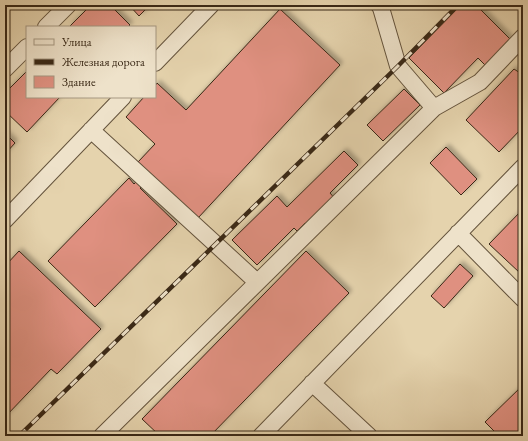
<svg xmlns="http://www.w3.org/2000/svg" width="528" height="441" font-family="'EB Garamond',serif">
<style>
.building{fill:#df9080;stroke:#392816;filter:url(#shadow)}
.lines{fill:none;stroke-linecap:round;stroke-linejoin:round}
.minor-casing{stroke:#64533c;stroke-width:18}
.minor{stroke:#eee2ca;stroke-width:16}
.rail-casing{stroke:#392816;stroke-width:4.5}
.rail{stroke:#eee2ca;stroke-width:3;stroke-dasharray:9;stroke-linecap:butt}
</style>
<defs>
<filter id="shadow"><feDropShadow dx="3" dy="-3" stdDeviation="2" flood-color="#0004"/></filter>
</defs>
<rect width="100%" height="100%" fill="#e5d3ad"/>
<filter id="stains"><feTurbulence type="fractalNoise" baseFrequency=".005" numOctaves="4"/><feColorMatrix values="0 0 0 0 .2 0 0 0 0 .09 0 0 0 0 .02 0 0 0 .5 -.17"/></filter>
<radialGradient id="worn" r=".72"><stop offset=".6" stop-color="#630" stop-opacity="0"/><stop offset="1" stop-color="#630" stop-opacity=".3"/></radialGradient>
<path class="building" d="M91,5H110L130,25L128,27H69Z
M129,5H150L139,16Z
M408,5H416L412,9Z
M461,5H476L513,42L487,67L478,58L444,93L409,58Z
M280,9L340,65L198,218L138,162L155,144L126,117L144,97H155V86L157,83L186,110Z
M514,69L523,75V127L499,152L466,120Z
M27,71V97H60L27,132L5,111V93Z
M404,89L420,105L383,141L367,125Z
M5,133L15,143L5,154Z
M446,147L477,179L461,195L430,163Z
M344,151L358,165L330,193L336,200L309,226L305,223L297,231L294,228L257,265L232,240L277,196L287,207Z
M129,178L134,184L138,180L143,185L140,188L177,224L95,307L48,261Z
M523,209V270L520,273L489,244Z
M19,251L101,329L57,374L51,369L5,417V266Z
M306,251L349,293L210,436H160L142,419Z
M460,264L473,276L444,308L431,296Z
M523,385V431L518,436H499L485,422Z"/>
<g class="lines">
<defs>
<path id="minor" d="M379,5L381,8L398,66L434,108
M46,27L68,5
M155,63L211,5
M5,69L27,47
M91,130L257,282
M5,220L123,97
M458,233L523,299
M312,383L369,436
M102,436L434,108L480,82L523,37
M261,436L523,167"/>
</defs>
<use href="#minor" class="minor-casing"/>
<use href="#minor" class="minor"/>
<defs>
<path id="rail" d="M19,436L398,66L458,5"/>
</defs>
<use href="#rail" class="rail-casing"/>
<use href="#rail" class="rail"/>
</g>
<rect width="528" height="441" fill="none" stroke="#e5d3ad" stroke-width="20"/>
<rect x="6" y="6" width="516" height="429" fill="none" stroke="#392816" stroke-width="2"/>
<rect x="10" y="10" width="508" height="421" fill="none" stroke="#392816"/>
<rect x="26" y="26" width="130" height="72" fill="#eee2ca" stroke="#a69882"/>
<rect x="34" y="39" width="20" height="6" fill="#eee2ca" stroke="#a69882"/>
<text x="62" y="46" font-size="12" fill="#392816">Улица</text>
<rect x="34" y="59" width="20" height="6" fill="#392816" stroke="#a69882"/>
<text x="62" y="66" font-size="12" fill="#392816">Железная дорога</text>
<rect x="34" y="76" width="20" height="12" fill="#df9080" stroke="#a69882"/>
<text x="62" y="86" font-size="12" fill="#392816">Здание</text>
<rect width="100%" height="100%" filter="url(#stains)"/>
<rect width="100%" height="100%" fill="url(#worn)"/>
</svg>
